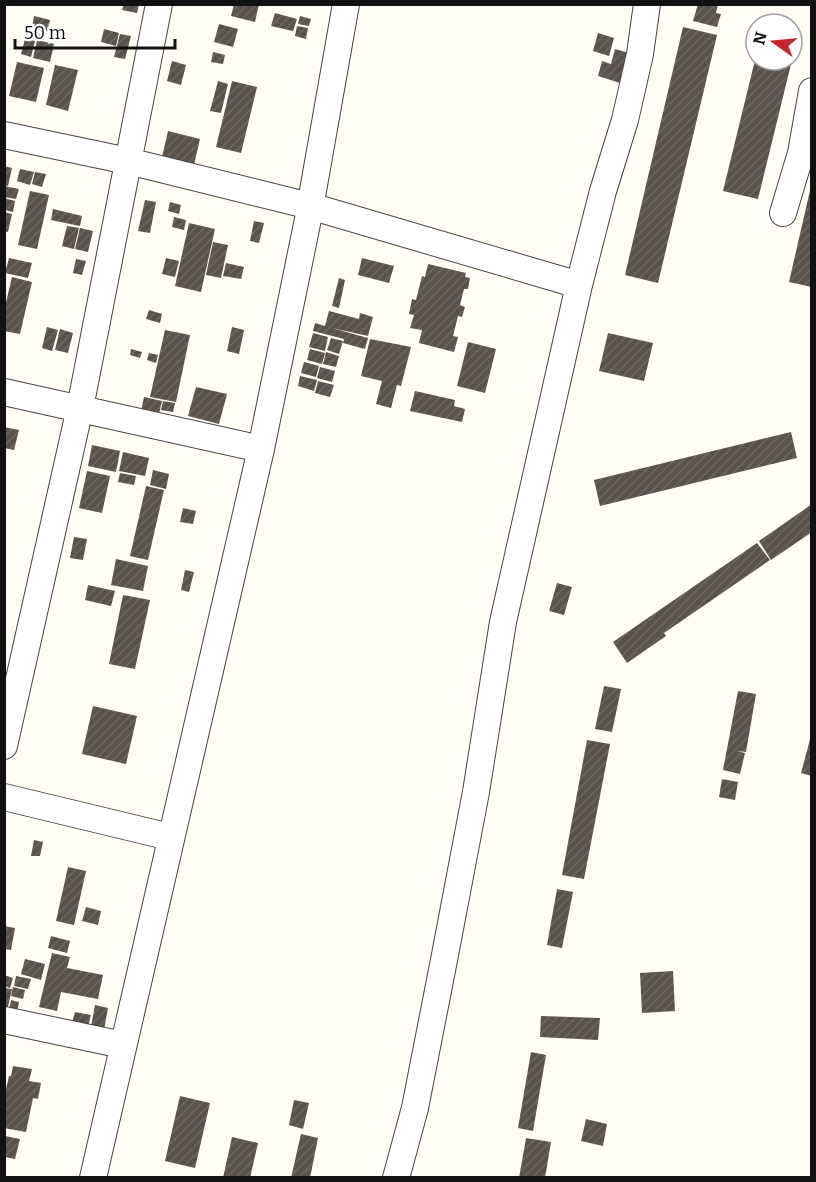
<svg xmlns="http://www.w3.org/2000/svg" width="816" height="1182" font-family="Bitter,serif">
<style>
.building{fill:url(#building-hatch)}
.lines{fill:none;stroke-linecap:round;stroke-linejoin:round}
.street-casing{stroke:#444;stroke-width:28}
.street{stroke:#fff;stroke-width:26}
</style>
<defs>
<pattern id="building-hatch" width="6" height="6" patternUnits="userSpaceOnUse" patternTransform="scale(1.5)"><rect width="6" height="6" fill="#5a524d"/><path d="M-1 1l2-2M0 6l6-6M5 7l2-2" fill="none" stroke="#6d6662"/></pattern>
</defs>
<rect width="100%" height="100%" fill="#fffdf5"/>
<path class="building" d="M124,4H139L137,13L122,10Z
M234,4H259L255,22L231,16Z
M698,4H718L716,13L721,14L717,27L693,21Z
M275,13L297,19L293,31L271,26Z
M34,16L50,20L48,31L32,27Z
M300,16L311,19L309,26L298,24Z
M219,24L238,29L233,47L214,42Z
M297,26L308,28L306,39L295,36Z
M683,27L717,35L658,283L625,275Z
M104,29L119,33L116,46L101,42Z
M25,31L41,35L40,39L24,36Z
M598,33L614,38L609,56L593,51Z
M120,34L131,36L125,59L114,57Z
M25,39L35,41L31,57L21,54Z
M37,40L54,44L50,62L33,58Z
M615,49L629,53L620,83L598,76L602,61L611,64Z
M213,52L225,55L223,64L211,62Z
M755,60H792L758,199L723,191Z
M172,61L186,65L181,85L167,81Z
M17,62L44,68L36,102L9,96Z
M55,65L78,70L68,111L46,105Z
M218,81L228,84L221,113L210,111Z
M232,81L257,87L241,153L216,147Z
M168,131L200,139L194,165L162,157Z
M4,166L12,168L8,186L4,185Z
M20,169L34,172L30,185L17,181Z
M35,172L46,174L42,187L32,184Z
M4,186L19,189L16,199L4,197Z
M811,186H812V287L789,282Z
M30,191L49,195L37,249L18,245Z
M4,198L15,201L13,212L4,210Z
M145,200L156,202L150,233L138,231Z
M170,202L181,205L179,214L168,211Z
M53,209L82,216L80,226L51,220Z
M4,212L12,214L8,232L4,231Z
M174,217L186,220L184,230L172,227Z
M254,221L264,223L259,243L250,241Z
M189,223L215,229L201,292L175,286Z
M67,226L79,228L74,249L62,246Z
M80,228L93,231L88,252L75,249Z
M213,242L228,245L221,278L206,275Z
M9,258L32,263L28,278L5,273Z
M166,258L179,261L175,277L162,274Z
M362,258L394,266L389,283L358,275Z
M76,259L86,261L82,275L73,273Z
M226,263L244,267L241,279L223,276Z
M428,264L466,273L465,277L470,278L468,289H464L460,305L465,307L462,317L458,316L453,336L458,337L454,352L419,343L422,330L410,328L414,315L409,314L412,299L416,300L422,276L425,277Z
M12,277L32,282L20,334L4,331V311Z
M339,278L345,280L339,308L332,306Z
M149,310L162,314L160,323L146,319Z
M329,311L359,319L360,313L373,317L368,336L332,328L368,338L365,349L343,343L344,339L313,331L315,323L325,326Z
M47,327L58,330L52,351L42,348Z
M232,327L244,330L239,354L227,351Z
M60,329L73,333L68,353L55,350Z
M165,330L190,335L176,402L150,397Z
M313,333L328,337L325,351L309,347Z
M608,333L653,343L644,381L599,371Z
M331,338L343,341L339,354L327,350Z
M370,339L411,347L401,386L397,385L391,408L376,404L382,381L361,376Z
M468,342L496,349L485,393L457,386Z
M131,349L142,352L140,358L130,355Z
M310,349L325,353L322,364L307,360Z
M326,352L339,356L336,367L323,364Z
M149,353L158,355L156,363L147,360Z
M304,362L319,366L316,377L301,373Z
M320,367L335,371L332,382L317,378Z
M300,376L317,380L314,391L298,386Z
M318,381L334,385L330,397L315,393Z
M196,387L227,394L219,424L188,416Z
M415,391L455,400L454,406L465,409L462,422L410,411Z
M144,397L162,401L158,418L140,415Z
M163,401L175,403L173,412L161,410Z
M4,427L19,430L14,450L4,448Z
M791,432L797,458L600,506L594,480Z
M92,445L120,451L116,472L88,466Z
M123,452L149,458L145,476L119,471Z
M153,470L169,474L166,489L150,485Z
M87,471L110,476L102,513L79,508Z
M120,473L136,476L134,485L118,482Z
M146,486L164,490L148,560L130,556Z
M812,504V532L771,560L759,541Z
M183,508L196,511L193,524L180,522Z
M74,537L87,539L83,560L70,558Z
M757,543L770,560L664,633L666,636L627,663L613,642Z
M116,559L148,566L143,591L111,585Z
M185,570L194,572L189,592L181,590Z
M557,583L572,587L564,615L549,611Z
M88,585L115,591L111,606L85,600Z
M123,595L150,600L135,669L109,664Z
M604,686L621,689L612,732L595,729Z
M738,691L756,694L746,752L737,751L745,753L740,774L723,770Z
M93,706L137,716L126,764L82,754Z
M812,732V776L801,773Z
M587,740L610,744L584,879L562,875Z
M722,779L738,782L735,800L719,797Z
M34,840L43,842L40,856H31Z
M68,867L86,871L74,925L56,921Z
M557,889L573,892L562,948L547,945Z
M86,907L101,911L98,925L82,921Z
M4,926L15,928L11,950L4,949Z
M51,936L70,941L67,953L48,948Z
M52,953L70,957L67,968L103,975L98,999L61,992L57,1011L39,1007Z
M25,959L45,964L41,980L21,974Z
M673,971L675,1011L642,1013L640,973Z
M4,975L13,978L10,988L4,986Z
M16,976L31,979L28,989L14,986Z
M13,987L25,990L23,999L11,996Z
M4,988L12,989L7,1011L4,1010Z
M11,1000L19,1002L17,1013L9,1011Z
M95,1005L108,1008L104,1030L91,1027Z
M75,1012L91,1015L87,1030L71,1026Z
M541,1016L600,1018L598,1040L540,1037Z
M531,1052L546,1055L533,1131L518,1128Z
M13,1066L32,1069L29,1081L41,1083L38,1099L33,1098L26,1132L4,1128V1098L9,1076H11Z
M180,1096L210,1103L195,1168L165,1161Z
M294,1100L309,1103L303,1129L289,1125Z
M586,1119L607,1124L603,1146L581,1141Z
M301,1134L318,1138L310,1178H291Z
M5,1136L20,1139L15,1159L5,1157Z
M232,1137L258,1143L250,1178H223Z
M526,1138L551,1142L545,1178H519Z"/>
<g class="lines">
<defs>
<path id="street" d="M4,135L128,161L310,206L579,285
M783,213L801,153L812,91
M4,392L261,449
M4,746L80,408L159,4
M4,797L170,837
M4,1020L123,1045
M93,1178L261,449L308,219L346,4
M396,1178L415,1108L444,960L476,792L503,622L579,285L603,191L625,120L640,54L647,4"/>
</defs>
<use href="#street" class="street-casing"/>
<use href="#street" class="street"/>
</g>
<rect width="816" height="1182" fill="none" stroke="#111111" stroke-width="12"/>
<g transform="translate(774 42) rotate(285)"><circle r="28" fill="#ffffff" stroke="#a0a0a0" stroke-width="1.5"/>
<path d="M0-4.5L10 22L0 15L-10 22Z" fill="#c4262e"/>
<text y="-9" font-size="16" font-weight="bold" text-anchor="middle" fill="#111111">N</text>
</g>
<path d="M15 39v9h160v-9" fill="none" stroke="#111111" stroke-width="3"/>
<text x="24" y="39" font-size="18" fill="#111111" stroke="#ffffff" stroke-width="4.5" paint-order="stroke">50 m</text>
</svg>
